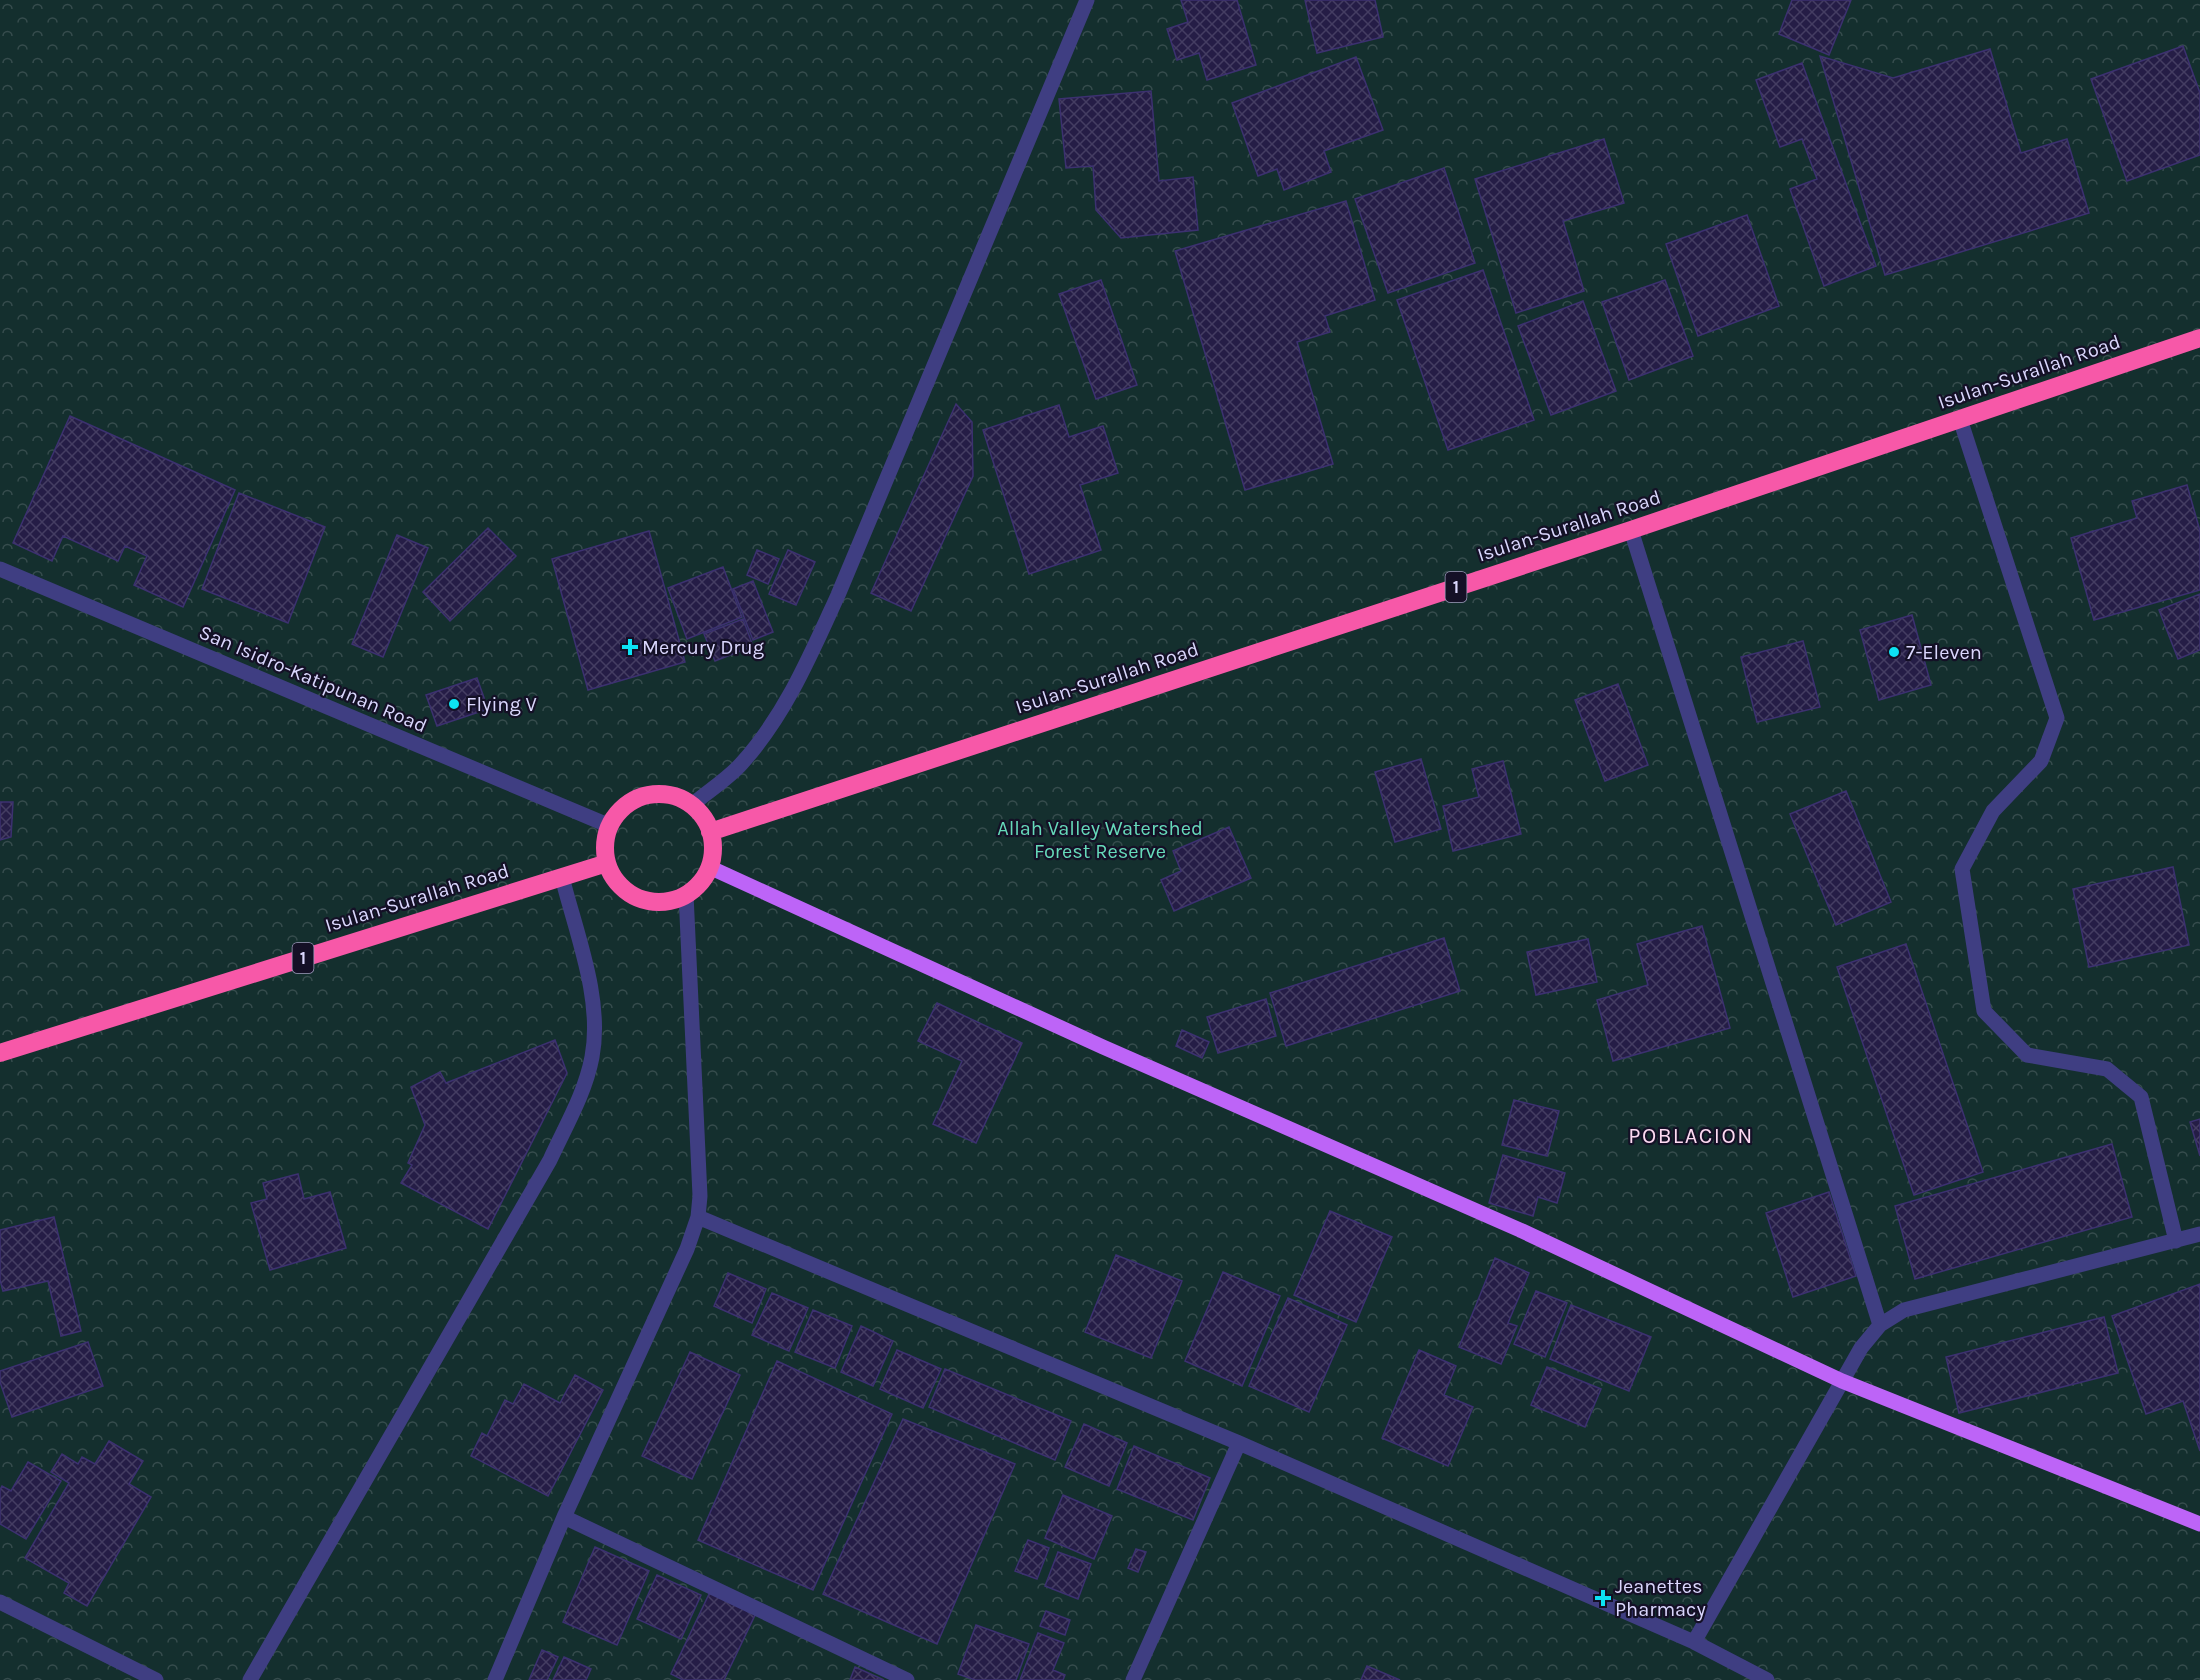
<svg xmlns="http://www.w3.org/2000/svg" width="2200" height="1680" font-family="Karla,sans-serif">
<style>
.forest{fill:url(#forest-crowns)}
.building{fill:url(#building-cross-hatch);stroke:#3c3170;stroke-width:1.5}
.lines{fill:none;stroke-linecap:round;stroke-linejoin:round}
.minor{stroke:#3f3e82;stroke-width:15}
.major{stroke:#bd64f7;stroke-width:15}
.highway{stroke:#f758a8;stroke-width:18}
.poi-dot{fill:#0de2f3;stroke:#141026;stroke-width:2}
.labels{text-anchor:middle;dominant-baseline:central;stroke-width:4.5;stroke-linejoin:round;paint-order:stroke}
.shield{fill:#141026;stroke:#9f9bbc;stroke-width:1.5}
.shield-label{font-size:18px;font-weight:bold;fill:#dad7fd}
.street-label{font-size:20px;fill:#dad7fd;stroke:#141026}
.poi-label{font-size:20px;fill:#dad7fd;stroke:#141026;text-anchor:start}
.park-label{font-size:20px;fill:#66daba;stroke:#141026}
.quarter-label{font-size:22px;letter-spacing:1.5px;fill:#fdd9f1;stroke:#141026}
</style>
<defs>
<pattern id="forest-crowns" width="20" height="18" patternUnits="userSpaceOnUse" patternTransform="scale(1.5)"><rect width="20" height="18" fill="#142f2e"/><path d="M2 6a3 3 0 1 1 6 0M12 15a3 3 0 1 1 6 0" fill="none" stroke="#364c4d"/></pattern>
<pattern id="building-cross-hatch" width="8" height="8" patternUnits="userSpaceOnUse" patternTransform="scale(1.5)"><rect width="8" height="8" fill="#251d46"/><path d="M0 0l8 8M0 8l8-8" fill="none" stroke="#443d62"/></pattern>
</defs>
<rect width="100%" height="100%" fill="#141026"/>
<path class="forest" d="M0,0H2200V1680H0Z"/>
<path class="building" d="M1181,0H1237L1256,65L1207,80L1199,53L1177,60L1167,29L1188,22Z
M1305,0H1375L1383,37L1317,53Z
M1792,0H1851L1829,55L1779,34Z
M2183,46L2200,93V155L2127,181L2091,79Z
M1990,49L2021,153L2067,139L2089,213L1885,275L1820,56L1893,78Z
M1356,57L1383,130L1324,151L1331,172L1284,190L1277,169L1258,176L1232,103Z
M1802,63L1876,266L1824,286L1790,189L1817,179L1802,139L1780,147L1756,80Z
M1151,91L1159,181L1193,177L1198,230L1121,238L1096,210L1093,166L1066,168L1059,99Z
M1604,139L1624,203L1563,221L1584,291L1516,313L1475,179Z
M1444,168L1475,263L1388,293L1355,199Z
M1346,201L1375,300L1325,316L1330,332L1297,342L1333,464L1245,490L1175,251Z
M1747,215L1779,306L1698,336L1666,244Z
M1483,270L1534,420L1448,450L1397,300Z
M1101,280L1137,385L1096,399L1059,294Z
M1665,280L1693,356L1629,380L1602,302Z
M1583,301L1616,391L1551,415L1518,326Z
M956,404L972,422L973,476L911,611L871,593Z
M1059,405L1069,437L1103,426L1118,473L1080,485L1101,550L1029,574L983,430Z
M70,416L235,490L183,607L134,585L147,556L125,546L118,561L63,536L52,561L13,543Z
M2187,485L2200,531V590L2094,620L2071,538L2137,518L2132,501Z
M239,493L325,527L288,623L202,589Z
M488,528L516,556L450,621L423,592Z
M649,531L685,662L588,690L552,559Z
M397,535L428,548L383,657L352,644Z
M757,550L779,559L768,584L747,575Z
M788,550L815,562L796,605L769,594Z
M723,567L742,617L687,639L668,588Z
M753,581L773,632L753,640L733,589Z
M2200,594V650L2178,659L2159,610Z
M1912,615L1931,685L1879,700L1860,630Z
M743,619L753,646L715,661L704,634Z
M1803,641L1820,707L1757,722L1741,657Z
M477,678L488,709L437,726L426,695Z
M1618,684L1648,765L1605,781L1575,700Z
M1421,759L1441,829L1395,842L1375,772Z
M1503,761L1521,834L1453,851L1443,806L1479,797L1472,769Z
M1846,791L1891,902L1836,925L1790,814Z
M0,802H13L11,837L0,840Z
M1229,827L1251,878L1174,911L1161,880L1181,871L1173,851Z
M2173,867L2189,945L2089,967L2073,889Z
M1702,926L1730,1028L1613,1061L1597,1000L1648,985L1637,944Z
M1444,938L1460,991L1286,1046L1270,993Z
M1588,939L1597,982L1536,995L1527,952Z
M1906,944L1983,1172L1914,1195L1837,967Z
M1266,999L1276,1036L1218,1053L1207,1017Z
M937,1003L1022,1043L976,1143L933,1124L962,1061L918,1041Z
M1182,1030L1209,1042L1202,1058L1176,1046Z
M555,1040L567,1073L488,1229L401,1183L412,1165L408,1163L425,1125L411,1087L440,1072L446,1083Z
M1514,1100L1559,1111L1547,1156L1502,1145Z
M2200,1119V1156L2190,1122Z
M2112,1144L2132,1217L1915,1279L1895,1206Z
M1503,1155L1565,1173L1557,1203L1538,1197L1533,1216L1489,1203Z
M298,1174L304,1199L330,1192L346,1248L270,1270L251,1203L267,1199L263,1183Z
M1829,1192L1856,1276L1793,1297L1766,1213Z
M1330,1211L1392,1237L1356,1322L1294,1295Z
M54,1217L81,1331L61,1336L48,1281L3,1291L0,1280V1230Z
M1116,1255L1182,1281L1151,1358L1085,1332Z
M1495,1258L1529,1273L1508,1323L1517,1326L1501,1364L1459,1347Z
M1223,1272L1280,1296L1242,1386L1185,1361Z
M728,1273L766,1289L752,1323L714,1306Z
M2200,1284V1451L2183,1401L2146,1414L2112,1316Z
M1536,1291L1567,1303L1545,1357L1514,1344Z
M772,1293L808,1308L789,1351L752,1335Z
M1288,1298L1347,1325L1309,1412L1249,1386Z
M1571,1305L1651,1337L1629,1391L1550,1359Z
M813,1310L852,1326L835,1368L795,1352Z
M2104,1317L2118,1373L1959,1413L1946,1357Z
M861,1326L893,1341L873,1386L841,1372Z
M88,1342L103,1386L12,1417L0,1382V1371Z
M897,1350L941,1369L923,1408L880,1389Z
M1419,1350L1456,1366L1444,1395L1473,1407L1448,1466L1382,1438Z
M690,1352L740,1375L692,1479L642,1456Z
M777,1361L892,1414L813,1590L698,1540Z
M1547,1367L1601,1389L1585,1427L1531,1405Z
M945,1369L1071,1421L1055,1460L929,1407Z
M575,1375L603,1390L548,1496L471,1456L482,1433L487,1436L505,1400L513,1404L524,1384L560,1403Z
M903,1419L1015,1464L937,1644L823,1594Z
M1084,1424L1127,1443L1109,1486L1065,1467Z
M109,1441L143,1461L129,1484L151,1497L87,1606L64,1593L69,1583L25,1558L69,1483L51,1472L62,1454L78,1464L82,1457L95,1464Z
M1134,1446L1210,1478L1193,1520L1117,1489Z
M28,1462L61,1481L26,1539L0,1524V1490L2,1486L11,1491Z
M1063,1495L1112,1516L1094,1559L1045,1538Z
M1028,1540L1049,1548L1037,1579L1015,1571Z
M595,1547L649,1571L617,1645L563,1622Z
M1136,1549L1146,1552L1138,1572L1128,1568Z
M1058,1552L1091,1564L1078,1599L1045,1586Z
M657,1575L701,1595L681,1639L637,1619Z
M710,1592L756,1613L724,1680H683L671,1674Z
M1046,1611L1070,1620L1065,1635L1040,1626Z
M976,1625L1029,1644L1016,1680H975L958,1674Z
M1038,1633L1064,1643L1053,1670L1065,1675L1063,1680H1020Z
M542,1650L558,1657L547,1680H529Z
M564,1657L591,1669L586,1680H553Z
M1367,1666L1400,1680H1361Z
M855,1667L884,1680H850Z"/>
<g class="lines">
<path class="minor" d="M1960,419L2057,718L2041,761L1993,811L1962,869L1984,1011L2027,1055L2107,1069L2141,1097L2176,1241
M1631,530L1880,1325
M0,569L610,826
M692,805C708,791 728,779 742,763C786,714 811,654 838,595L1087,0
M698,1217L1239,1443L1694,1642L1767,1680
M564,1517L907,1680
M0,1602L156,1680
M1694,1642L1861,1348L1880,1325L1904,1310L2200,1234
M250,1680L550,1160C565,1127 585,1094 592,1057C603,999 576,933 562,877
M495,1680L564,1517L687,1249L698,1217L700,1196L686,894
M1133,1680L1239,1443"/>
<path class="major" d="M709,867L1103,1047L1520,1230L1842,1381L2200,1524"/>
<path class="highway" d="M605 848a54 54 0 1 1 108 0a54 54 0 1 1-108 0Z
M710,832L1631,530L2200,338
M0,1053L607,863"/>
</g>
<g class="poi-dot">
<path d="M627 638h6v6h6v6h-6v6h-6v-6h-6v-6h6z"/>
<circle cx="1894" cy="652" r="6"/>
<circle cx="454" cy="704" r="6"/>
<path d="M1600 1589h6v6h6v6h-6v6h-6v-6h-6v-6h6z"/>
</g>
<g class="labels">
<g class="shield">
<rect x="1445.5" y="572" width="21" height="30" rx="4.5"/>
<rect x="292.5" y="943" width="21" height="30" rx="4.5"/>
</g>
<g class="shield-label">
<text x="1456" y="587">1</text>
<text x="303" y="958">1</text>
</g>
<g class="street-label">
<text transform="translate(2029 372) rotate(-19)">Isulan-Surallah Road</text>
<text transform="translate(1569 526) rotate(-18)">Isulan-Surallah Road</text>
<text transform="translate(1107 678) rotate(-18)">Isulan-Surallah Road</text>
<text transform="translate(313 679) rotate(23)">San Isidro-Katipunan Road</text>
<text transform="translate(417 898) rotate(-17)">Isulan-Surallah Road</text>
</g>
<g class="poi-label">
<text x="642" y="647">Mercury Drug</text>
<text x="1906" y="652">7-Eleven</text>
<text x="466" y="704">Flying V</text>
<text x="1615" y="1586">Jeanettes<tspan x="1615" dy="23">Pharmacy</tspan></text>
</g>
<g class="park-label">
<text x="1100" y="828">Allah Valley Watershed<tspan x="1100" dy="23">Forest Reserve</tspan></text>
</g>
<g class="quarter-label">
<text x="1691" y="1136">POBLACION</text>
</g>
</g>
</svg>
